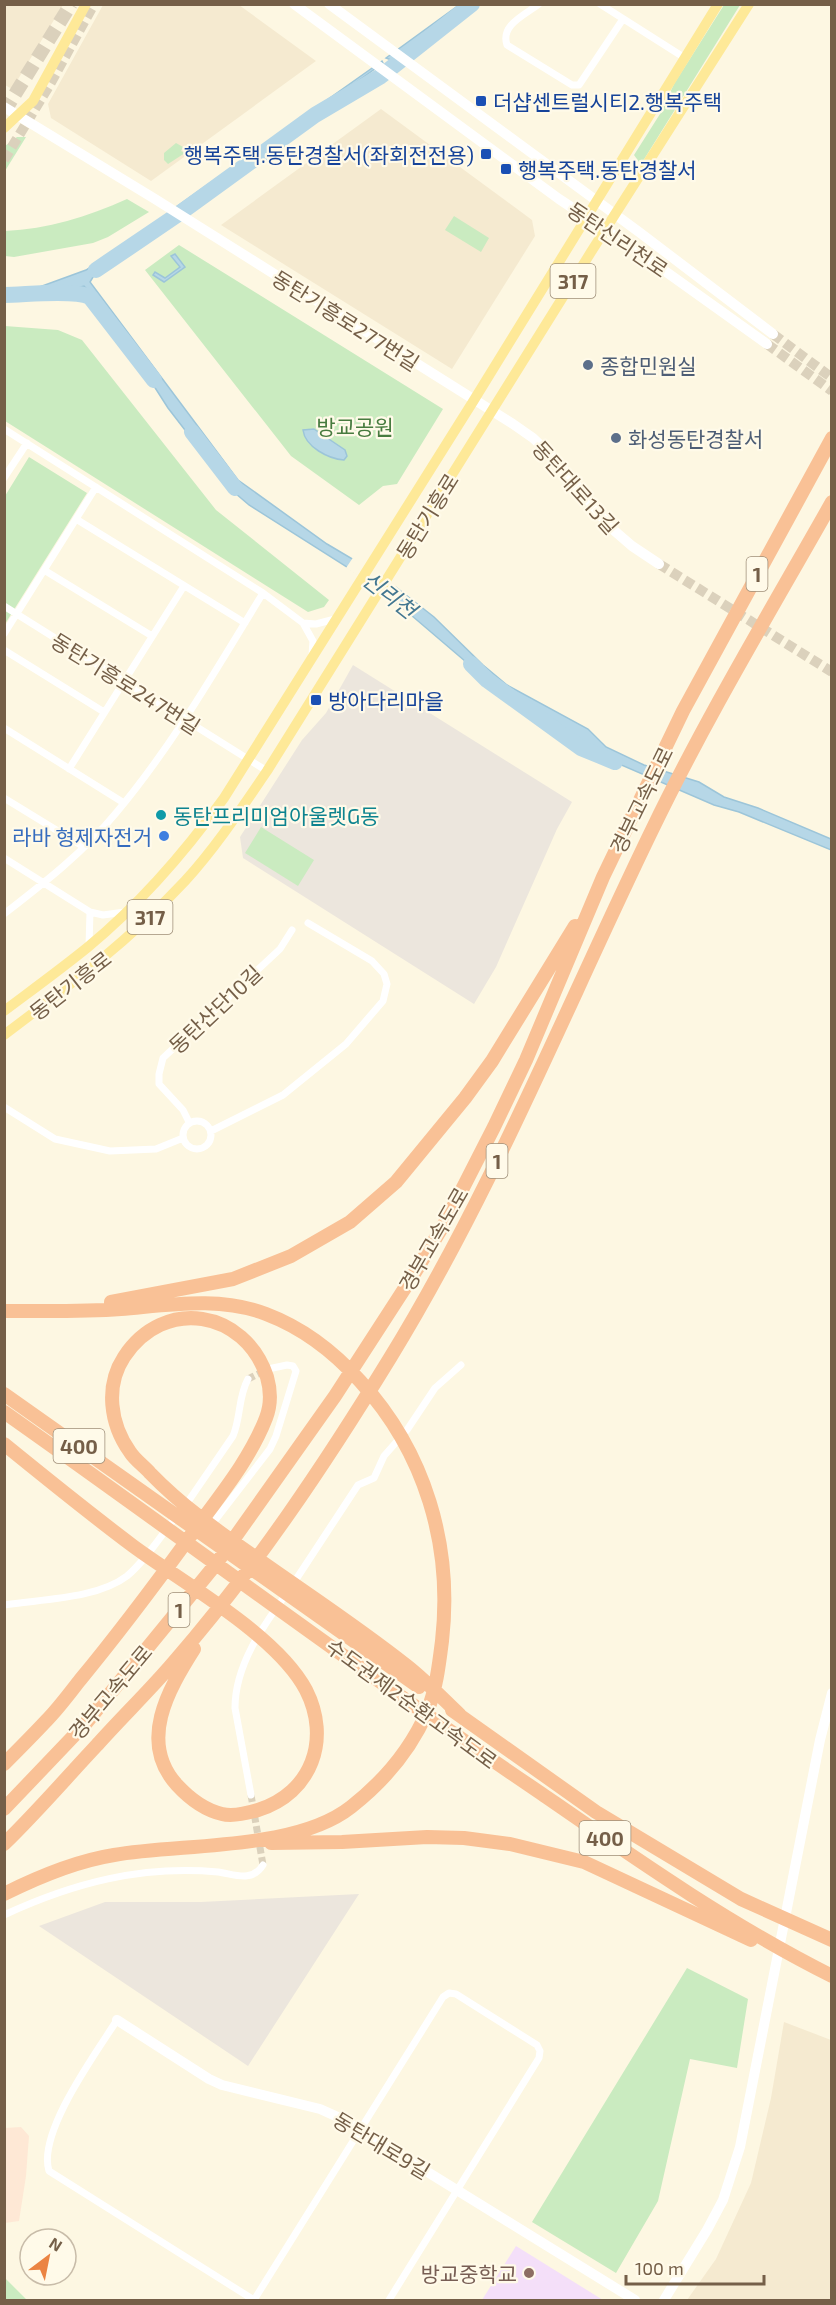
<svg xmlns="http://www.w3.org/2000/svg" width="836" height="2305" font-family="'Exo 2','Noto Sans KR',sans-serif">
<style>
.residential{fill:#f5ead0}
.commercial{fill:#fee8d5}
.industrial{fill:#ece6dd}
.education{fill:#f4dff9}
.green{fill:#caebc0}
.water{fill:#b6d7e7;stroke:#9cc5d9;stroke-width:1.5}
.pier{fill:#fdf7e2}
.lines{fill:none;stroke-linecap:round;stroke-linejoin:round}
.river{stroke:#b6d7e7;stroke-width:16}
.street-tunnel{stroke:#dbd1bc;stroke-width:7;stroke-dasharray:7 3.5;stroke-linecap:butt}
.secondary-tunnel{stroke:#dbd1bc;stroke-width:10;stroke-dasharray:10 5;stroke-linecap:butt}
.highway-tunnel{stroke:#dbd1bc;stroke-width:14;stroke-dasharray:14 7;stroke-linecap:butt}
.street{stroke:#fff;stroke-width:7}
.secondary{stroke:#fff;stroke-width:10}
.primary{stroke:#fee998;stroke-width:10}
.highway{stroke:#f9c196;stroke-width:14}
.transit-dot{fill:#1a4fb4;stroke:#fffae9;stroke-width:2}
.service-dot{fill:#5c6f8a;stroke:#fffae9;stroke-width:2}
.culture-dot{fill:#0f9aa8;stroke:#fffae9;stroke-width:2}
.shop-dot{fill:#3f7fe0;stroke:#fffae9;stroke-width:2}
.education-dot{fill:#8d6e63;stroke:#fffae9;stroke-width:2}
.labels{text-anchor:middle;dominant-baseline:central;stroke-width:4.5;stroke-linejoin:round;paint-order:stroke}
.shield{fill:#fffae9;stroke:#9e8e78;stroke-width:1.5}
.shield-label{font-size:20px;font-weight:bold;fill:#755f48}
.transit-label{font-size:21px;fill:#164399;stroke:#fffae9;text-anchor:start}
.street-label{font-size:21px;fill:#755f48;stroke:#fffae9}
.service-label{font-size:21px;fill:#4e5e75;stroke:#fffae9;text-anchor:start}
.park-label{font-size:21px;fill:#477b3f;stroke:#fffae9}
.culture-label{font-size:21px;fill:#0d838f;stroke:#fffae9;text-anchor:start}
.shop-label{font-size:21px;fill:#366cbe;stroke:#fffae9;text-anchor:end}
.education-label{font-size:21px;fill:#785e54;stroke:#fffae9;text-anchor:end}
.water-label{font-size:22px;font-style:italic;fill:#437791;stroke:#fffae9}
</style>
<rect width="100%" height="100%" fill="#fdf7e2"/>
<path class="residential" d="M4,5H63L12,89L5,85Z
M103,5H239L316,61L151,181L51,118L48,104Z
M381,109L532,220L535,236L452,369L221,225Z
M784,2022L831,2040V2300H687L716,2259L751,2183L771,2098Z"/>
<path class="commercial" d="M21,2127L29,2136L26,2176L19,2221L5,2223V2128Z"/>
<path class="industrial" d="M353,665L572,802L557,829L496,967L474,1004L243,858L240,837L302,740L326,713Z
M359,1894L248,2066L39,1926L105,1902H201Z"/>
<path class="education" d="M516,2246L603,2300H482Z"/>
<path class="green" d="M724,5H740L643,161L639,162L634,155L660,114L674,84Z
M17,137H26L5,171V146Z
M176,143L183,147L181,151L185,153L168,164L164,160V153Z
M127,199L149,212L108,237L93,243L14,257L5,256V231C48,229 87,217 127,199Z
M454,216L489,238L481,252L445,230Z
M179,245L443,409L397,484L383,486L359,505L291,456L145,270Z
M5,326L58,330L82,340L216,510L329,600L324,607L308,612L5,421Z
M29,457L87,493L5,624V496Z
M261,827L314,860L298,886L245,853Z
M687,1968L748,1999L737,2068L690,2059L658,2201L616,2273L532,2222Z
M5,2278L27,2300H5Z"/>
<path class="water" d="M459,5H465L391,60L386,58Z
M382,61L383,63L179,210L176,207Z
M169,214L170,215L96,272L90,282L238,480L327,544L383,577L434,617L483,665L507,685L588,729L606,747L644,765L699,782L724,797L758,808L831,839V850L739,812L714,805L596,754L568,739L486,679L377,586L249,505L227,486L225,477L206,451L198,447L168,408L127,344L119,324L84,286L40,297H5L4,289H34L86,270Z
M175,254L185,267L164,282L153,275L155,272L165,278L180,267L171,256Z
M314,429L345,450L347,456L344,460C329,459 305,447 303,430Z"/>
<path class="pier" d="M354,556L397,584L388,599L374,586L346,568Z"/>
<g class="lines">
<path class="river" d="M96,270L180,213L315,115L381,76L472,4
M4,295C25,295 74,289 90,297L154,380
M192,432L235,488
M471,664L487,680L581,748L615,762"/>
<path class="street-tunnel" d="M248,1379L266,1370
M251,1795L263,1865"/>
<path class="secondary-tunnel" d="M4,160L49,86L94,4
M773,334L832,378
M767,344L832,391
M659,564L832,672"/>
<path class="highway-tunnel" d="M4,112L71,4"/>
<path class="street" d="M539,4C525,15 500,25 507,45L572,85H579L623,19
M600,4L685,58
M4,429L263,593L303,623
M4,478L27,443
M76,519L245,623
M44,570L152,636
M4,606L267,771
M4,634L96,487
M4,650L104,712
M312,655L313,641L303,623L316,624L335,619
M4,728L124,803
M69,769L184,586
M4,798L84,847
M4,858L90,912
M4,914C44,883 84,852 116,813C173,745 217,668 263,593
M89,946L90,912L103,915L125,912
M4,1107L55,1139L110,1151L156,1149L183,1138
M183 1135a14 14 0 1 1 28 0a14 14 0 1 1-28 0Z
M189,1122L183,1110L159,1084V1074L163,1058L280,949L292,930
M211,1131L283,1095L346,1044L383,1001L387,984L384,974L372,961L308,923
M185,1506L233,1436C241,1417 238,1397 248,1379
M216,1519L270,1449L276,1436L296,1371L293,1366L287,1365L268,1369
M293,1584L358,1485L374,1478L384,1456L407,1430L435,1388L461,1365
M4,1605C42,1599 97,1599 127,1576C146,1560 162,1534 178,1514
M251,1795L235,1708C235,1665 263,1626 287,1593
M4,1915C73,1883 141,1865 218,1872C234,1874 252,1883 263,1865
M117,2020C96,2053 37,2133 49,2171L254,2300
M254,2300L443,1997L449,1993L456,1994L537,2045L540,2051L539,2058L389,2300"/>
<path class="secondary" d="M294,4L559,199L630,246L767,344
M329,4L639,232L773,334
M4,107L155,199L513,424L533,438L554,458L610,527L632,546L659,564
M117,2020L209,2079L222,2085L320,2109L340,2118L635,2300
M664,2300L707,2230L723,2200L740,2147L820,1740L832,1693"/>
<path class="primary" d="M4,128L33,101L86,4
M4,1011C32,990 61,969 88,947C140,904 185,852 224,798L474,400L718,4
M4,1035C69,986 130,940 185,881C216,847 241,809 267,771L591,252L749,4"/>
<path class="highway" d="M111,1302L233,1279L291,1256L350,1222L396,1182L465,1098L492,1061L575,926
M4,1311C43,1311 82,1312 121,1309C169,1305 220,1296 266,1314C303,1328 334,1352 360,1381C425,1452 453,1545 442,1641C439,1665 436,1690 427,1712C410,1751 384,1781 351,1807C295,1851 183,1843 114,1855C76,1861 38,1877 4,1894
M4,1394L419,1687
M4,1412C184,1539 360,1671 542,1794C636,1859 730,1925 832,1976
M4,1444C47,1479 89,1513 133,1546C183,1583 277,1635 306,1690C331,1739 312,1793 258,1810C248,1813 233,1817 222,1814C205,1810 189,1798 177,1785C138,1742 168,1690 194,1649
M452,1710L596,1812L741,1899L832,1940
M4,1764C18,1750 32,1736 46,1721C58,1709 69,1694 80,1680C118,1634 154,1586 189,1538C216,1500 249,1462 266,1418C271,1405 271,1391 267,1377C245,1310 164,1296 124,1357C105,1386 110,1424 130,1452C135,1460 144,1466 150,1473C181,1505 216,1530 252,1555C304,1592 358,1627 407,1666C426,1681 443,1699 460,1715
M4,1809L86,1723L216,1564L335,1396L414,1274L446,1221L494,1127L526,1060L603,877L683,711L832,438
M271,1843L342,1842L427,1837L464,1838L510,1844L584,1862L751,1940
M4,1844C37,1812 66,1778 97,1745C122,1717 149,1691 173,1663C255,1569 325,1464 390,1358C493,1190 566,1007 652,830C706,718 771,610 832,502"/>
</g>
<g class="transit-dot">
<rect x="475" y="95" width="12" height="12" rx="3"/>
<rect x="480" y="148" width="12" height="12" rx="3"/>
<rect x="500" y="163" width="12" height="12" rx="3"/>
<rect x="310" y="694" width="12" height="12" rx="3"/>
</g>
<g class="service-dot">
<circle cx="588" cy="365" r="6"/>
<circle cx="616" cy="438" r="6"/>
</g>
<circle class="culture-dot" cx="161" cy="815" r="6"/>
<circle class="shop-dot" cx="164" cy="836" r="6"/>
<circle class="education-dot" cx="529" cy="2273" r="6"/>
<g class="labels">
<g class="shield">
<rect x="550.5" y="264" width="45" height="34" rx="4.5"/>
<rect x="746.5" y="557" width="21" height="34" rx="4.5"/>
<rect x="127.5" y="900" width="45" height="34" rx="4.5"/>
<rect x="486.5" y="1144" width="21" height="34" rx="4.5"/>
<rect x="53.5" y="1429" width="51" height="34" rx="4.5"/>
<rect x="168.5" y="1593" width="21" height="34" rx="4.5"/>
<rect x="579.5" y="1821" width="51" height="34" rx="4.5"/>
</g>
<g class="shield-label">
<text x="573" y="281">317</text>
<text x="757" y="574">1</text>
<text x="150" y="917">317</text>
<text x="497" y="1161">1</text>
<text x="79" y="1446">400</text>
<text x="179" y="1610">1</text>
<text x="605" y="1838">400</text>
</g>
<g class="transit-label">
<text x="493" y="101">더샵센트럴시티2.행복주택</text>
<text x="474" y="154" text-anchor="end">행복주택.동탄경찰서(좌회전전용)</text>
<text x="518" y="169">행복주택.동탄경찰서</text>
<text x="328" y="700">방아다리마을</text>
</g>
<g class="street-label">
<text transform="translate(618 239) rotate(34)">동탄신리천로</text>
<text transform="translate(346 320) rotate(32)">동탄기흥로277번길</text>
<text transform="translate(576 487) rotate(48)">동탄대로13길</text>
<text transform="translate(427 516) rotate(-58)">동탄기흥로</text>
<text transform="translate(126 683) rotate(32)">동탄기흥로247번길</text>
<text transform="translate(641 800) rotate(-64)">경부고속도로</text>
<text transform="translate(70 985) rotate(-38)">동탄기흥로</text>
<text transform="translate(215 1009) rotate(-43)">동탄산단10길</text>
<text transform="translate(433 1239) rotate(-60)">경부고속도로</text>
<text transform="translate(110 1692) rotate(-50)">경부고속도로</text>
<text transform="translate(412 1703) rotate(36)">수도권제2순환고속도로</text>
<text transform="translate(382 2145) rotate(31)">동탄대로9길</text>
</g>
<g class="service-label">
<text x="600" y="365">종합민원실</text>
<text x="628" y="438">화성동탄경찰서</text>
</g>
<g class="park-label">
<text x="355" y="426">방교공원</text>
</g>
<g class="culture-label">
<text x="173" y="815">동탄프리미엄아울렛G동</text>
</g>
<g class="shop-label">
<text x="152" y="836">라바 형제자전거</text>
</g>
<g class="education-label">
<text x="517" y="2273">방교중학교</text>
</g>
<g class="water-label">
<text transform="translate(390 594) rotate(38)">신리천</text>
</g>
</g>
<rect width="836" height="2305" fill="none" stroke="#755f48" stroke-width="12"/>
<g transform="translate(48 2257) rotate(32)"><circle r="28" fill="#fffae9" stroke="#c8bca9" stroke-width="1.5"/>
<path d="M0-4.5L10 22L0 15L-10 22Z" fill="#eb8443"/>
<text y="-9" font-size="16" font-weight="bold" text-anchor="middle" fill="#755f48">N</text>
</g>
<path d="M626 2275v9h138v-9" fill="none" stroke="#755f48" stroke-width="3"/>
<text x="635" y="2275" font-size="18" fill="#755f48" stroke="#fffae9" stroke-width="4.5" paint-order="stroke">100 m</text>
</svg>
